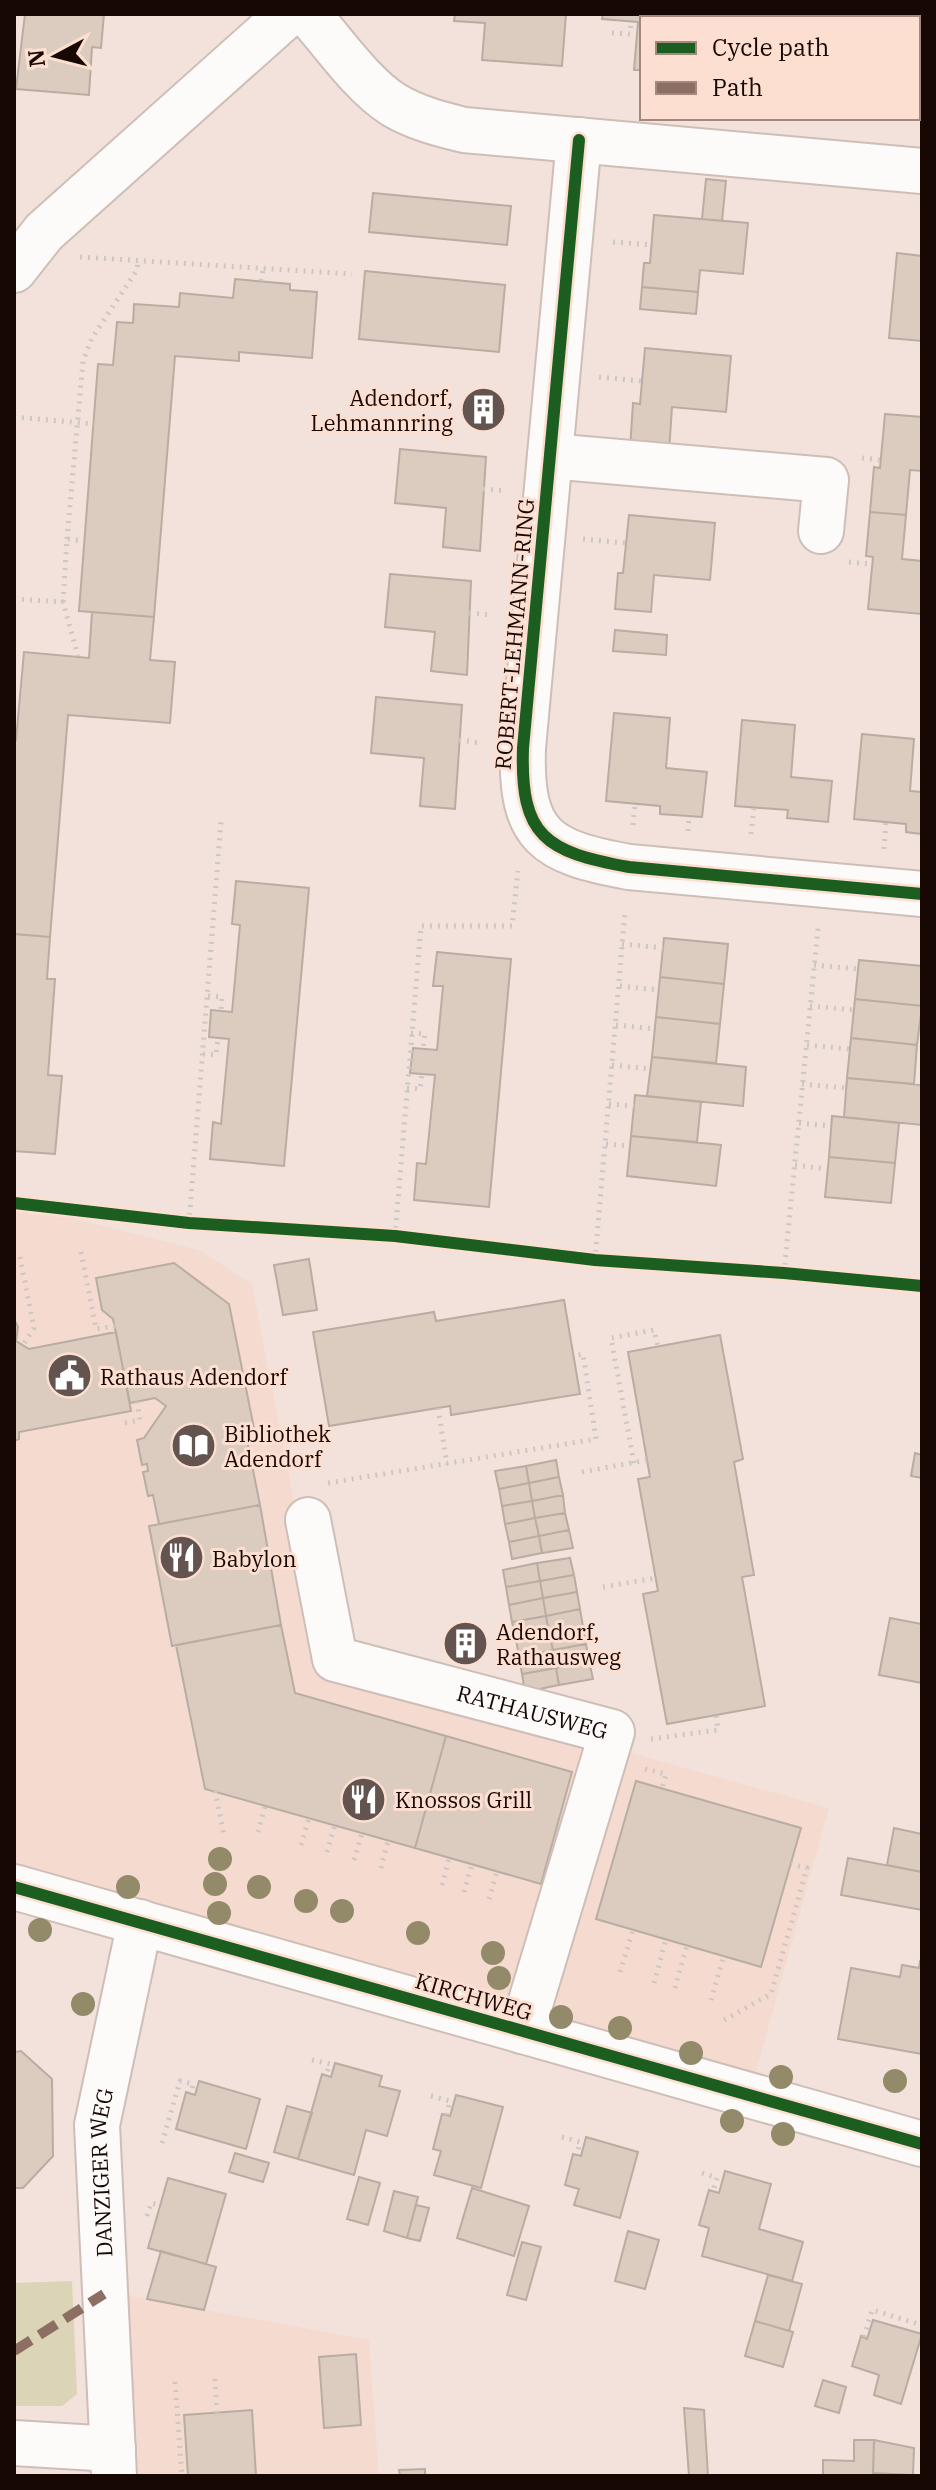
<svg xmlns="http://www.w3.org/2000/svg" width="936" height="2490" font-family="'IBM Plex Serif',serif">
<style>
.built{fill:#f5dbcf}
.green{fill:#dbd4b7}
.building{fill:#dcccbf;stroke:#b9aca2;stroke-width:2}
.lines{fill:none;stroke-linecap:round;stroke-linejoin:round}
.minor-casing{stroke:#cebeb7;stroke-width:48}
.path{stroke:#ccc7c5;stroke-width:5;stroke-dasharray:2 6;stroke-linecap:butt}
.minor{stroke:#fdfbfa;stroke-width:44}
.quiet{stroke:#8d6e63;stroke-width:10;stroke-dasharray:20 10;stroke-linecap:butt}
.cycleway-casing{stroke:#fcdfd1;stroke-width:17}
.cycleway{stroke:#1b5e20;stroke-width:12}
.tree{fill:#938a6a}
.labels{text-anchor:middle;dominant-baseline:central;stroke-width:6;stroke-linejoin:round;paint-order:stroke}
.poi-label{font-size:22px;fill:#180803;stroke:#fcdfd1;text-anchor:start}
.street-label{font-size:22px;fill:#180803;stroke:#fcdfd1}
</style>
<rect width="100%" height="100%" fill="#f2e2db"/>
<path class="built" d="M14,1210L51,1213L199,1250L252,1284L326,1668L829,1808L752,2086L14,1876Z
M125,2295L369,2340L379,2476H135Z"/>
<path class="green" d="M72,2281L77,2394L62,2406H14V2283Z"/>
<path class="building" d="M25,14H104L101,48L92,47L89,95L16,89Z
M455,14H566L562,66L482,60L485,23L454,21Z
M603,14H736V18H642V70H634L638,22L602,19Z
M905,14L904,18H841V14Z
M706,179L726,181L722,221L702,219Z
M373,193L511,206L507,245L369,232Z
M654,215L748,223L743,274L700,270L698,292L642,287L644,263H650Z
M897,253L922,256V341L889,338Z
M365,271L505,285L499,352L359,339Z
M235,279L290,284V290L317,292L312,358L239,352V361L175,356L154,617L79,611L98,364L113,365L117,322L133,323L134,304L179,307L180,293L233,298Z
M642,287L698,292L696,314L640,309Z
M645,348L731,356L726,412L672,407L669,452L630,449L633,403L640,404Z
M476,393L495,394L492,427L473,425Z
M885,414L922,417V471L910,470L906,515L870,512L874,467L880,468Z
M400,449L486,457L480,551L443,547L446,508L395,503Z
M870,512L906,515L902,559L922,561V614L868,609L873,557L866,556Z
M629,515L715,523L710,580L654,575L651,612L615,609L618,573H623Z
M390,574L471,581L467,675L431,671L435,632L385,627Z
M92,612L154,617L150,660L175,662L170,723L68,715L50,937L14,934V740H16L24,652L89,658Z
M615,630L667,635L666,655L613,651Z
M376,697L462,705L455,809L420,806L424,758L371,753Z
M614,713L670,718L666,768L707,772L702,817L660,814V806L606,801Z
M742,720L795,725L791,777L832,781L828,822L787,818L788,810L735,806Z
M862,734L914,739L910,791L922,792V834L906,832V824L854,819Z
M236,881L309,888L284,1166L210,1159L213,1122L221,1124L229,1039L209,1037L211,1010L232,1012L240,925L232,924Z
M14,934L50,937L47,979H55L48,1075L62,1076L55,1154L14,1151Z
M664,938L728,944L724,984L660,977Z
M437,952L511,959L489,1207L414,1200L417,1163L426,1164L435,1075L410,1073L413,1048L437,1050L443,986H433Z
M859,960L922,966V1006L855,999Z
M660,977L724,984L720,1024L656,1017Z
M855,999L922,1006L917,1045L851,1038Z
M656,1017L720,1024L716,1063L652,1057Z
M851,1038L917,1045L914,1084L847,1078Z
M652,1057L746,1067L743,1106L647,1096Z
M847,1078L922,1085V1125L844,1117Z
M635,1095L701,1102L697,1142L631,1136Z
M832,1116L899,1123L895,1163L829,1157Z
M631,1136L721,1145L716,1186L627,1176Z
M829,1157L895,1163L891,1203L825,1197Z
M309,1259L317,1310L283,1315L274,1265Z
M174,1263L229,1304L254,1428L247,1440L260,1505L159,1524L153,1495L148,1496L143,1472L148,1471L147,1464L142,1465L137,1440L144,1438L166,1406L155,1398L130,1403L113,1319L102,1310L96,1278Z
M564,1300L580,1394L451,1415L450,1406L329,1426L313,1332L434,1312L436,1321Z
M14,1319L18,1327L16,1341L29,1349L116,1332L131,1411L19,1432V1439L14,1441Z
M720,1335L743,1459L734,1462L754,1575L742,1577L765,1706L667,1724L643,1594L658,1591L638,1479L650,1477L628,1352Z
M915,1453L922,1455V1478L911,1476Z
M556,1460L559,1477L529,1483L526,1466Z
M526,1466L529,1483L499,1489L495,1471Z
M559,1477L563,1495L532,1501L529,1483Z
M529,1483L532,1501L502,1506L499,1489Z
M563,1495L565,1513L535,1518L532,1501Z
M532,1501L535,1518L505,1524L502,1506Z
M260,1505L281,1625L172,1646L149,1526Z
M565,1513L569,1530L539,1536L535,1518Z
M535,1518L539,1536L509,1542L505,1524Z
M569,1530L573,1548L542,1553L539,1536Z
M539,1536L542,1553L512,1559L509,1542Z
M570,1558L574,1575L540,1581L537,1563Z
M537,1563L540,1581L506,1587L503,1570Z
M574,1575L577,1592L543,1598L540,1581Z
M540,1581L543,1598L509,1605L506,1587Z
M577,1592L580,1609L546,1616L543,1598Z
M543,1598L546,1616L512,1622L509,1605Z
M580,1609L583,1627L549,1633L546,1616Z
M546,1616L549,1633L516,1639L512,1622Z
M890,1618L922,1624V1683L879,1675Z
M281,1625L295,1693L446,1736L415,1848L205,1789L176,1645Z
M583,1627L586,1644L553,1650L549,1633Z
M472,1633L475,1653L458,1656L455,1636Z
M549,1633L553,1650L519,1657L516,1639Z
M586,1644L589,1661L556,1668L553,1650Z
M553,1650L556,1668L522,1674L519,1657Z
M589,1661L593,1679L559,1685L556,1668Z
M556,1668L559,1685L525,1692L522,1674Z
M446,1736L572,1772L541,1884L415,1848Z
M636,1781L801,1828L761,1967L596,1919Z
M894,1828L922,1834V1872L887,1865Z
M848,1858L922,1872V1910L841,1895Z
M920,1961H922V2054L838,2039L851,1968L900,1977L902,1965L919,1968Z
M21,2051L52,2079L53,2156L23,2188H14V2052Z
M335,2063L382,2076L379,2086L400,2091L387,2136L366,2130L354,2175L298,2159L322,2074L331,2077Z
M199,2081L260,2099L246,2149L176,2129L186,2092L195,2095Z
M456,2095L503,2107L481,2188L434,2175L441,2151L433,2149L442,2114L450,2116Z
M287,2106L312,2113L298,2159L274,2152Z
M586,2137L638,2152L620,2218L574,2205L579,2189L565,2185L573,2154L581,2156Z
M235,2153L269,2163L263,2182L229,2172Z
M725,2171L771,2184L759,2229L803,2242L792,2281L702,2256L709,2228L699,2225L709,2190L719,2193Z
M359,2177L380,2183L368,2225L347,2219Z
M168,2178L226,2194L206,2264L148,2248Z
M472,2188L529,2206L514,2256L457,2238Z
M394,2191L418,2197L407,2238L384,2231Z
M416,2205L429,2208L420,2241L407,2238Z
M628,2231L659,2240L645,2289L615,2281Z
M522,2242L541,2247L526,2300L507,2295Z
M161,2251L216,2267L204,2310L147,2299Z
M768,2275L802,2284L789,2331L755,2321Z
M873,2320L922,2334L901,2404L874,2395L879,2375L852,2366L861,2336L867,2339Z
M755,2321L793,2332L783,2367L745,2356Z
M356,2354L361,2425L324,2428L319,2357Z
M823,2380L846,2387L839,2413L815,2406Z
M684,2408L704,2410L708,2476H689Z
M252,2410L256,2476H188L184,2415Z
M854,2440H874L873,2476H823V2460L854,2461Z
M874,2440L914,2448L913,2475L873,2473Z
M425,2469V2476H400L399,2470Z"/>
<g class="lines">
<defs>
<g id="minor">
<path d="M308,14C333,42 362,85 394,105C416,118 440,124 464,130L922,171"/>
<path d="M579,140L523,748C520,837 546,852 629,867L922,894"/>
<path d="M14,270L44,232L288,14"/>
<path d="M550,456L826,480L821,531"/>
<path id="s1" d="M308,1520L335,1659L612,1732L522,2031"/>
<path d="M14,1887L922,2144"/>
<path d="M14,2443L113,2449"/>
<path id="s2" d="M114,2476L97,2125L140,1922"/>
</g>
</defs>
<use href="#minor" class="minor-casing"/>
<path class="path" d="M834,18V14L841,15
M612,33L630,34L631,21
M613,242L652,245
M80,257L352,274
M261,281L263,269
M599,377L642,381
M14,417L94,424
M862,458L881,460
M483,489L506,491
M67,539L83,361L92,338L137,270L138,261
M583,539L626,543
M849,562L872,564
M14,599L63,602L78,656
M63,602L67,539L84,541
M469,613L492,615
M459,740L481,743
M633,825L635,804
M688,831L689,816
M751,834L754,807
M884,849L886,822
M622,944L663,948
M814,965L858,969
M620,986L658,990
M208,996L222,997L221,1011
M810,1006L854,1010
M616,1025L655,1029
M411,1033L425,1034L423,1049
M807,1045L850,1049
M203,1054L216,1055L218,1038
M612,1065L650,1069
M802,1084L846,1088
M407,1088L420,1089L422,1074
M609,1104L634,1106
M799,1123L831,1126
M606,1144L630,1146
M795,1165L827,1169
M189,1223L221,821
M395,1236L421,926H512L518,871
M81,1252L96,1329L115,1326
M20,1257L34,1328L23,1345
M595,1260L625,911
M784,1273L818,928
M438,1408L447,1464
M125,1423L140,1420L137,1401
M634,1463L611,1338L654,1330L658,1347
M582,1472L647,1460
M328,1483L596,1439L583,1354L573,1356
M603,1587L656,1578
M651,1739L718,1730L716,1715
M645,1769L666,1774L662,1788
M215,1791L224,1835
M258,1832L265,1806
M301,1845L309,1818
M327,1852L335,1825
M354,1860L362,1833
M381,1868L388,1841
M442,1885L449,1858
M464,1892L472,1864
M489,1899L497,1871
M620,1972L633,1930
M654,1983L666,1939
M675,1988L687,1945
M711,2000L724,1955
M724,2020L771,1994L807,1868L791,1864
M312,2060L330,2064L326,2075
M431,2096L450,2101L447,2115
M562,2137L580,2142L577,2155
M162,2143L180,2081L193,2084L191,2094
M702,2173L717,2178L713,2191
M147,2216L151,2203L160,2205
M864,2337L872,2310L922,2325
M215,2379L217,2413
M175,2382L182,2476"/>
<use href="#minor" class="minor"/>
<path class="quiet" d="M14,2351L104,2294"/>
<defs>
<path id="cycleway" d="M579,140L523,748C520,837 546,852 629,867L922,894
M14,1203L189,1223L395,1236L595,1260L784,1273L922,1286
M14,1887L922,2144"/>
</defs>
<use href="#cycleway" class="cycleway-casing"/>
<use href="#cycleway" class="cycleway"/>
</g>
<g class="tree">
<circle cx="220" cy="1859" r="12"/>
<circle cx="215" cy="1884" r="12"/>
<circle cx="128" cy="1887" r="12"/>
<circle cx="259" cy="1887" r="12"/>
<circle cx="306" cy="1901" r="12"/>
<circle cx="342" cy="1911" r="12"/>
<circle cx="219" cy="1913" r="12"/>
<circle cx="40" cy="1930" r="12"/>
<circle cx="418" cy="1933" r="12"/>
<circle cx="493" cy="1953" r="12"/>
<circle cx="499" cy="1978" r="12"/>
<circle cx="83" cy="2004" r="12"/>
<circle cx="561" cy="2017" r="12"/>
<circle cx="620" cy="2028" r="12"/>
<circle cx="691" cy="2053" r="12"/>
<circle cx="781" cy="2077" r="12"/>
<circle cx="895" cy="2081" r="12"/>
<circle cx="732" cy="2121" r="12"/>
<circle cx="783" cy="2134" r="12"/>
</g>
<defs>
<symbol id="building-disc" viewBox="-11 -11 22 22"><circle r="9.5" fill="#64544f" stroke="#fcdfd1"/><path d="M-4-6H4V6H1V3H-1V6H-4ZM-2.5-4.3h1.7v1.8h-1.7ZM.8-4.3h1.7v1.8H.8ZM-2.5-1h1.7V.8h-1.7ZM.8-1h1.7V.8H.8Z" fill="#fff"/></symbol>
<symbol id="civic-disc" viewBox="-11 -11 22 22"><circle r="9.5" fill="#64544f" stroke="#fcdfd1"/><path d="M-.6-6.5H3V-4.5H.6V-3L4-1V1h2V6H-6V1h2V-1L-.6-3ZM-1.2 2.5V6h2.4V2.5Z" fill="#fff"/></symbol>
<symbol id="library-disc" viewBox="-11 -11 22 22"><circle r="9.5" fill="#64544f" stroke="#fcdfd1"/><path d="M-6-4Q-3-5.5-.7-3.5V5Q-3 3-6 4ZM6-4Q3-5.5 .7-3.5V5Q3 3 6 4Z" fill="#fff"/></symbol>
<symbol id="restaurant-disc" viewBox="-11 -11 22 22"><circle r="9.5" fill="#64544f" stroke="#fcdfd1"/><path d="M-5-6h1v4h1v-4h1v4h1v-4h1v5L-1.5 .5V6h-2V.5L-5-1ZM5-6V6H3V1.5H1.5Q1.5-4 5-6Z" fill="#fff"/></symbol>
</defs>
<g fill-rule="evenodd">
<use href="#building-disc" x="458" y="384" width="51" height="51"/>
<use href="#civic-disc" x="44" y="1350" width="51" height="51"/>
<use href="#library-disc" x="168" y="1420" width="51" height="51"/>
<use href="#restaurant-disc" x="156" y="1532" width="51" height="51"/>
<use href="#building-disc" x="440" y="1618" width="51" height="51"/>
<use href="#restaurant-disc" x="338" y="1774" width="51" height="51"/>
</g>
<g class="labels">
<g class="poi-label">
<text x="453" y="397" text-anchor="end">Adendorf,<tspan x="453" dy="25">Lehmannring</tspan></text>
<text x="100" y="1376">Rathaus Adendorf</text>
<text x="224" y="1433">Bibliothek<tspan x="224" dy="25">Adendorf</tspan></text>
<text x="212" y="1558">Babylon</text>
<text x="496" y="1631">Adendorf,<tspan x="496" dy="25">Rathausweg</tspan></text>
<text x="395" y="1799">Knossos Grill</text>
</g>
<g class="street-label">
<text transform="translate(514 634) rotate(-85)">ROBERT-LEHMANN-RING</text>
<text stroke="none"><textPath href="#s1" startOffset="346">RATHAUSWEG</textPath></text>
<text transform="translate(474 1996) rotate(16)">KIRCHWEG</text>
<text stroke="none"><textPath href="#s2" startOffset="304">DANZIGER WEG</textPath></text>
</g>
</g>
<rect width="936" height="2490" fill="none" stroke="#180803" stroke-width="32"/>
<rect x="640" y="16" width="280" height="104" fill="#fcdfd1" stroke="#a1897f" stroke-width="2"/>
<rect x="656" y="42" width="40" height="12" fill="#1b5e20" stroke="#a1897f" stroke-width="2"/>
<text x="712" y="56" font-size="24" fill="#180803">Cycle path</text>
<rect x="656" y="82" width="40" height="12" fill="#8d6e63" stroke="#a1897f" stroke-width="2"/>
<text x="712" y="96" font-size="24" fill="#180803">Path</text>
<g transform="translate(56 56) rotate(263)" stroke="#fcdfd1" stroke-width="6" paint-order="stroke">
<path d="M0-6L14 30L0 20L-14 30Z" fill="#180803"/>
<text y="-12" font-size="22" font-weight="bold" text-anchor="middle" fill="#180803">N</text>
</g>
</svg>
